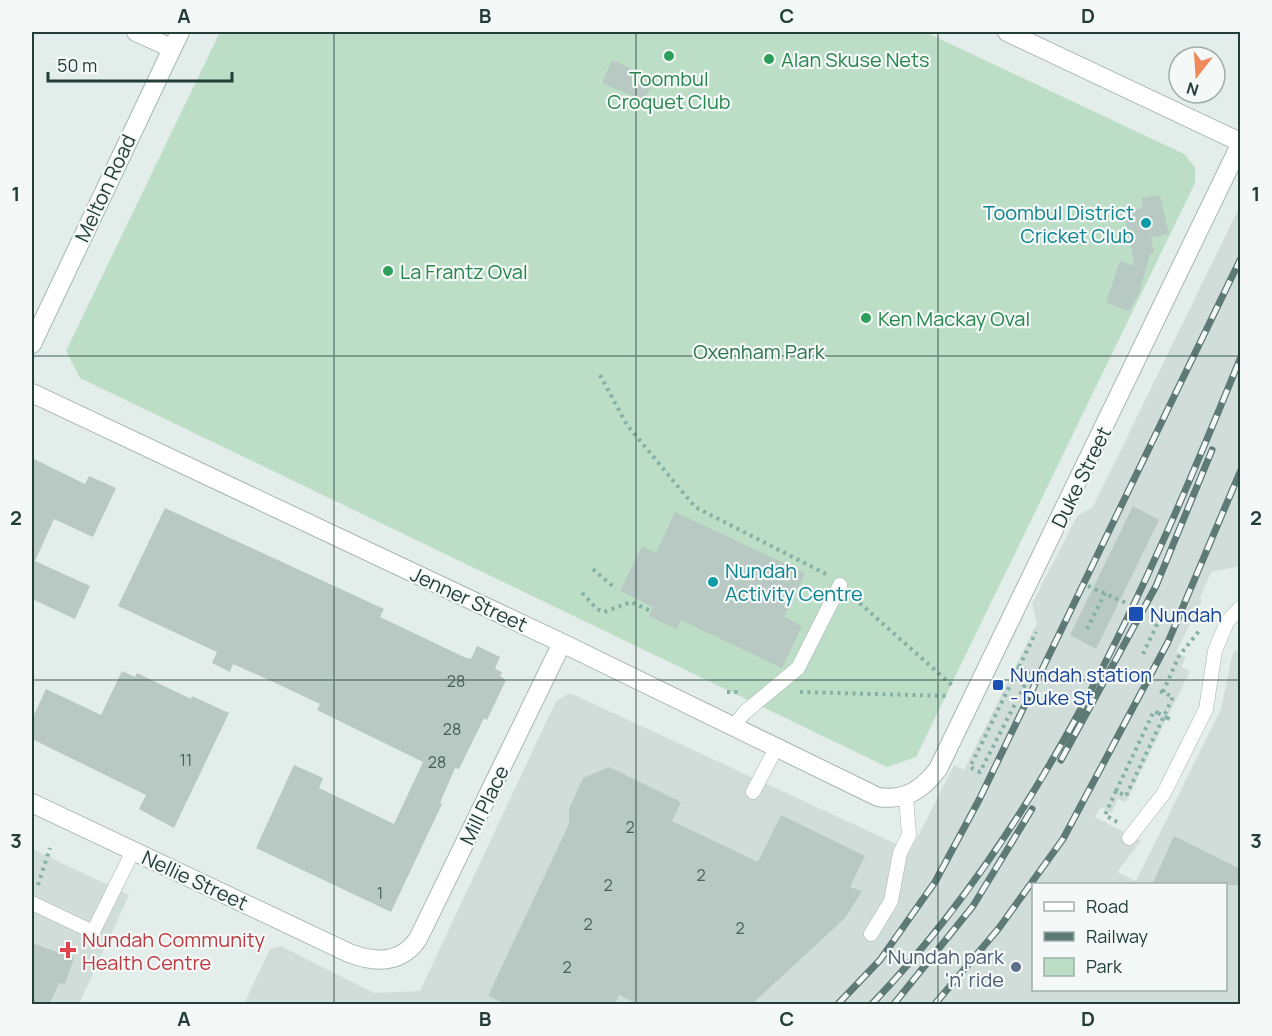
<svg xmlns="http://www.w3.org/2000/svg" width="1272" height="1036" font-family="Manrope,sans-serif">
<style>
.built{fill:#d1ddd8;fill-rule:evenodd}
.green{fill:#bcdec7}
.building{fill:#b8c8c2}
.lines{fill:none;stroke-linecap:round;stroke-linejoin:round}
.lane-casing{stroke:#a6b5b0;stroke-width:15}
.street-casing{stroke:#a6b5b0;stroke-width:20}
.secondary-casing{stroke:#a1b9b2;stroke-width:20}
.path{stroke:#84b0a5;stroke-width:4;stroke-dasharray:3 4.5;stroke-linecap:butt}
.lane{stroke:#fff;stroke-width:14}
.street{stroke:#fff;stroke-width:18}
.secondary{stroke:#fff;stroke-width:18}
.rail-casing{stroke:#5d7a74;stroke-width:7}
.rail{stroke:#f4f9f7;stroke-width:4.5;stroke-dasharray:14;stroke-linecap:butt}
.path-bridge{stroke:#84b0a5;stroke-width:4;stroke-dasharray:3 4.5;stroke-linecap:butt}
.grid{fill:none;stroke:#233e38;stroke-width:1.5;stroke-opacity:0.55}
.leisure-dot{fill:#2e9e5b;stroke:#f4f9f7;stroke-width:2}
.culture-dot{fill:#0f9aa8;stroke:#f4f9f7;stroke-width:2}
.transit-dot{fill:#1a4fb4;stroke:#f4f9f7;stroke-width:2}
.health-dot{fill:#e0444e;stroke:#f4f9f7;stroke-width:2}
.service-dot{fill:#5c6f8a;stroke:#f4f9f7;stroke-width:2}
.labels{text-anchor:middle;dominant-baseline:central;stroke-width:4.5;stroke-linejoin:round;paint-order:stroke}
.number-label{font-size:16px;fill:#48605a}
.leisure-label{font-size:20px;fill:#27864d;stroke:#f4f9f7;text-anchor:start}
.street-label{font-size:20px;fill:#233e38;stroke:#f4f9f7}
.culture-label{font-size:20px;fill:#0d838f;stroke:#f4f9f7;text-anchor:end}
.park-label{font-size:20px;fill:#2d754d;stroke:#f4f9f7}
.transit-label{font-size:20px;fill:#164399;stroke:#f4f9f7;text-anchor:start}
.health-label{font-size:20px;fill:#be3a42;stroke:#f4f9f7;text-anchor:start}
.service-label{font-size:20px;fill:#4e5e75;stroke:#f4f9f7;text-anchor:end}
.neatline{fill:none;stroke:#233e38;stroke-width:2}
.grid-label{font-size:20px;text-anchor:middle;font-weight:bold;fill:#233e38}
</style>
<rect width="100%" height="100%" fill="#e3ede9"/>
<path class="built" d="M1240,206V566L1211,572L1200,598L1202,600L1176,652L1186,657L1181,667L1190,671L1126,802L1118,799L1112,813L1101,807L1095,817L1141,841L1117,872L1136,881L1221,709L1233,652L1240,650V1004H244L270,949L281,946L374,993L420,991L556,701L570,693L892,842L903,846L916,840L954,765L964,770L1037,623L1032,604L1077,516L1093,507ZM1034,884H1226V990H1034Z
M32,849L129,895L79,1004H32Z"/>
<path class="green" d="M220,32H925L1184,154L1195,167V183L916,757L887,767L80,378L66,351Z"/>
<path class="building" d="M612,60L654,79L644,101L602,83Z
M1160,195L1169,234L1151,238L1154,253L1150,254L1139,293L1129,311L1106,303L1120,261L1135,266L1124,212L1143,208L1141,198Z
M32,458L85,484L89,476L116,488L93,537L54,519L35,561L90,586L75,619L32,599Z
M1133,506L1159,520L1096,649L1070,635Z
M165,508L384,609L380,617L464,657L471,659L477,646L500,657L495,669L502,672L500,676L506,680L487,720L484,718L459,769L455,768L440,803L442,804L391,912L256,848L294,765L323,778L319,788L394,824L423,762L317,710L320,704L267,679L233,664L230,672L212,663L217,652L118,606Z
M675,512L805,573L784,617L802,626L782,668L681,620L677,629L649,616L653,607L620,591L642,546L656,553Z
M122,671L135,677L137,673L191,699L192,696L229,713L174,828L139,809L146,795L32,739V719L46,689L101,715Z
M609,767L681,802L672,821L758,862L781,815L865,856L850,887L862,891L845,918L751,1005H639L619,995L615,1005H507L488,996L569,824V809L583,778Z
M1174,836L1240,869V885H1152Z
M32,943L74,958L65,984L59,983L49,1005H32Z"/>
<g class="lines">
<defs>
<path id="lane" d="M733,727L745,712L798,668L840,585
M753,792L776,748
M1129,838L1164,793L1206,709L1215,651L1227,622L1240,608
M32,903L93,932L133,851
M871,934L891,901L900,853L909,835L906,797"/>
<path id="street" d="M136,32L171,48
M1007,32L1240,142
M32,393L560,642L878,797C905,801 922,790 938,769L1240,145
M32,803L349,953C375,963 401,964 418,939L562,643"/>
<path id="secondary" d="M32,344L180,32"/>
</defs>
<use href="#lane" class="lane-casing"/>
<use href="#street" class="street-casing"/>
<use href="#secondary" class="secondary-casing"/>
<path class="path" d="M600,375L627,425L695,507L826,574
M593,569L616,589
M1088,586L1126,603
M582,593L597,609L604,612L631,602L651,611
M854,598L954,687
M1150,613L1169,622
M1087,629L1105,593
M1143,654L1160,618
M1019,667L970,767L980,772L1031,673L1019,667L1036,632
M727,692H738
M800,692L950,696
M1163,692L1179,656L1199,631
M1158,713L1154,711L1116,791L1126,796L1173,697L1160,691
M1167,718L1170,719
M1116,791L1105,815L1117,822
M38,885L50,848"/>
<use href="#lane" class="lane"/>
<use href="#street" class="street"/>
<use href="#secondary" class="secondary"/>
<defs>
<path id="rail" d="M1061,760L1156,586L1212,450
M838,1004L880,960L935,882L979,800L1240,260
M872,1004C1045,824 1147,587 1240,359
M894,1004L973,906L1032,809
M935,1004L999,928L1063,839L1168,642L1240,472"/>
</defs>
<use href="#rail" class="rail-casing"/>
<use href="#rail" class="rail"/>
<path class="path-bridge" d="M1158,713L1167,718"/>
</g>
<path class="grid" d="M334,32V1004M636,32V1004M938,32V1004M32,356H1240M32,680H1240"/>
<g class="leisure-dot">
<circle cx="669" cy="56" r="6"/>
<circle cx="769" cy="59" r="6"/>
<circle cx="388" cy="271" r="6"/>
<circle cx="866" cy="318" r="6"/>
</g>
<g class="culture-dot">
<circle cx="1146" cy="223" r="6"/>
<circle cx="713" cy="582" r="6"/>
</g>
<g class="transit-dot">
<rect x="1128" y="606" width="16" height="16" rx="3"/>
<rect x="992" y="679" width="12" height="12" rx="3"/>
</g>
<path class="health-dot" d="M65 941h6v6h6v6h-6v6h-6v-6h-6v-6h6z"/>
<circle class="service-dot" cx="1016" cy="967" r="6"/>
<g class="labels">
<g class="number-label">
<text x="456" y="681">28</text>
<text x="452" y="729">28</text>
<text x="186" y="760">11</text>
<text x="437" y="762">28</text>
<text x="630" y="827">2</text>
<text x="701" y="875">2</text>
<text x="608" y="885">2</text>
<text x="380" y="893">1</text>
<text x="588" y="924">2</text>
<text x="740" y="928">2</text>
<text x="567" y="967">2</text>
</g>
<g class="leisure-label">
<text x="781" y="59">Alan Skuse Nets</text>
<text x="669" y="78" text-anchor="middle">Toombul<tspan x="669" dy="23">Croquet Club</tspan></text>
<text x="400" y="271">La Frantz Oval</text>
<text x="878" y="318">Ken Mackay Oval</text>
</g>
<g class="street-label">
<text transform="translate(105 188) rotate(-65)">Melton Road</text>
<text transform="translate(1081 477) rotate(-64)">Duke Street</text>
<text transform="translate(469 599) rotate(25)">Jenner Street</text>
<text transform="translate(484 805) rotate(-64)">Mill Place</text>
<text transform="translate(195 880) rotate(25)">Nellie Street</text>
</g>
<g class="culture-label">
<text x="1134" y="212">Toombul District<tspan x="1134" dy="23">Cricket Club</tspan></text>
<text x="725" y="570" text-anchor="start">Nundah<tspan x="725" dy="23">Activity Centre</tspan></text>
</g>
<g class="park-label">
<text x="759" y="351">Oxenham Park</text>
</g>
<g class="transit-label">
<text x="1150" y="614">Nundah</text>
<text x="1010" y="674">Nundah station<tspan x="1010" dy="23">- Duke St</tspan></text>
</g>
<g class="health-label">
<text x="82" y="939">Nundah Community<tspan x="82" dy="23">Health Centre</tspan></text>
</g>
<g class="service-label">
<text x="1004" y="956">Nundah park<tspan x="1004" dy="23">'n' ride</tspan></text>
</g>
</g>
<rect width="1272" height="1036" fill="none" stroke="#f4f9f7" stroke-width="66"/>
<rect x="1032" y="883" width="195" height="108" fill="#f4f9f7" stroke="#a0aeab" stroke-width="1.5"/>
<rect x="1044" y="902" width="30" height="9" fill="#ffffff" stroke="#a0aeab" stroke-width="1.5"/>
<text x="1086" y="913" font-size="18" fill="#233e38">Road</text>
<rect x="1044" y="932" width="30" height="9" fill="#5d7a74" stroke="#a0aeab" stroke-width="1.5"/>
<text x="1086" y="943" font-size="18" fill="#233e38">Railway</text>
<rect x="1044" y="958" width="30" height="18" fill="#bcdec7" stroke="#a0aeab" stroke-width="1.5"/>
<text x="1086" y="973" font-size="18" fill="#233e38">Park</text>
<g transform="translate(1197 75) rotate(197)"><circle r="28" fill="#f4f9f7" stroke="#a0aeab" stroke-width="1.5"/>
<path d="M0-4.5L10 22L0 15L-10 22Z" fill="#f1895d"/>
<text y="-9" font-size="16" font-weight="bold" text-anchor="middle" fill="#233e38">N</text>
</g>
<path d="M48 72v9h184v-9" fill="none" stroke="#233e38" stroke-width="3"/>
<text x="57" y="72" font-size="18" fill="#233e38" stroke="#f4f9f7" stroke-width="4.5" paint-order="stroke">50 m</text>
<rect x="33" y="33" width="1206" height="970" class="neatline"/>
<g class="grid-label">
<text x="184" y="23">A</text>
<text x="485" y="23">B</text>
<text x="787" y="23">C</text>
<text x="1088" y="23">D</text>
<text x="16" y="201">1</text>
<text x="1256" y="201">1</text>
<text x="16" y="525">2</text>
<text x="1256" y="525">2</text>
<text x="16" y="848">3</text>
<text x="1256" y="848">3</text>
<text x="184" y="1026">A</text>
<text x="485" y="1026">B</text>
<text x="787" y="1026">C</text>
<text x="1088" y="1026">D</text>
</g>
</svg>
